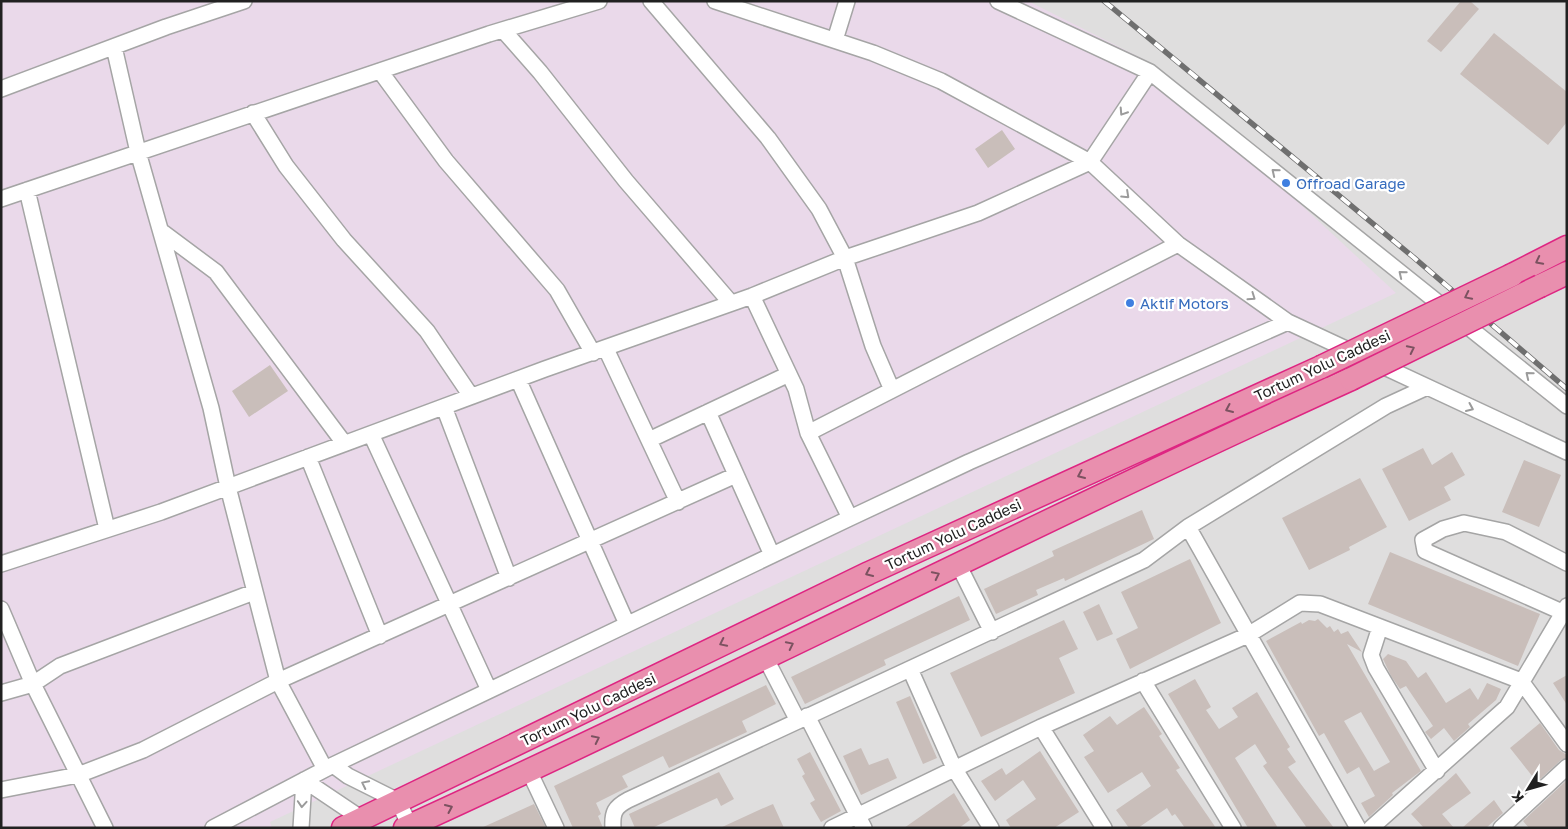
<svg xmlns="http://www.w3.org/2000/svg" width="1568" height="829" font-family="'Golos Text',sans-serif">
<style>
.residential{fill:#dfdede}
.industrial{fill:#ead9ea}
.building{fill:#c9beba;fill-rule:evenodd}
.lines{fill:none;stroke-linecap:round;stroke-linejoin:round}
.minor-casing{stroke:#a5a5a5;stroke-width:18}
.highway-casing{stroke:#de2682;stroke-width:25}
.minor{stroke:#fff;stroke-width:15}
.highway{stroke:#e98fae;stroke-width:22}
.rail-casing{stroke:#6f6f6f;stroke-width:5.5}
.rail{stroke:#fff;stroke-width:4;stroke-dasharray:11;stroke-linecap:butt}
.highway-bridge-casing{stroke:#de2682;stroke-width:25;stroke-linecap:butt}
.highway-bridge{stroke:#e98fae;stroke-width:22}
.oneway{stroke:#9b9b9b}
.oneway2{stroke:#7b5260}
.shop-dot{fill:#3f7fe0;stroke:#fff;stroke-width:2}
.labels{text-anchor:middle;dominant-baseline:central;stroke-width:4.5;stroke-linejoin:round;paint-order:stroke}
.shop-label{font-size:15px;fill:#366cbe;stroke:#fff;text-anchor:start}
.street-label{font-size:15px;fill:#212121;stroke:#fff}
</style>
<rect width="100%" height="100%" fill="#f1ece7"/>
<path class="residential" d="M1,1H1567V828H1Z"/>
<path class="industrial" d="M1,1H1028L1145,60L1396,293L270,822L272,828H1Z"/>
<path class="building" d="M1461,1H1470L1479,9L1441,52L1427,41Z
M1494,33L1567,92V122L1548,145L1460,74Z
M1002,130L1015,149L988,168L975,149Z
M270,365L288,391L249,417L232,391Z
M1423,448L1432,465L1452,452L1465,475L1444,487L1451,500L1409,521L1382,469Z
M1524,460L1561,475L1539,527L1502,512Z
M1360,478L1387,527L1349,547L1350,550L1309,570L1282,518Z
M1142,510L1154,539L1065,581L1064,578L1036,590L1038,595L996,614L984,589L1054,556L1052,551Z
M1390,552L1540,614L1518,666L1368,604Z
M1190,559L1221,623L1130,669L1116,639L1138,628L1121,592Z
M959,596L970,620L884,660L886,665L805,704L791,677Z
M1099,604L1113,634L1097,641L1083,612Z
M1318,619L1327,628L1330,626L1334,632L1338,629L1341,634L1348,631L1362,652L1347,644L1421,771L1392,793L1393,795L1369,817L1361,803L1375,796L1359,767L1347,774L1324,733L1319,736L1266,641L1301,622L1302,624L1309,620L1315,621ZM1361,712L1390,762L1374,771L1344,721Z
M1064,620L1078,649L1059,658L1075,693L981,737L950,673Z
M1388,654L1406,661L1418,678L1426,672L1446,703L1470,688L1478,700L1487,683L1501,689L1496,700L1468,724L1470,727L1454,741L1444,728L1431,739L1425,732L1433,726L1406,686L1400,689L1391,676L1383,659Z
M1567,675V705L1553,683Z
M1195,679L1211,707L1206,710L1219,729L1238,717L1232,708L1257,692L1290,747L1287,749L1296,762L1288,767L1334,828H1307L1263,766L1267,763L1255,744L1235,758L1278,828H1248L1168,694Z
M766,685L776,704L742,721L747,732L669,768L663,756L622,776L628,787L596,803L601,814L598,816L603,828H573L554,786Z
M910,696L937,758L923,764L896,702Z
M1144,707L1162,734L1159,736L1180,768L1176,770L1216,828H1185L1175,814L1172,816L1167,808L1138,828H1129L1116,810L1151,786L1142,772L1108,793L1084,757L1094,751L1083,735L1110,716L1117,725Z
M1540,723L1559,750L1567,755V758L1561,760L1537,782L1510,748Z
M861,748L869,765L888,758L897,778L861,795L843,756Z
M1040,751L1079,812L1054,828H1011L1006,820L1036,799L1023,780L995,801L981,781L1002,768L1006,775Z
M810,752L841,811L821,822L810,803L815,800L802,776L805,774L797,759Z
M719,772L734,799L721,806L717,798L652,828H635L629,814Z
M1456,773L1471,793L1442,814L1454,828H1424L1411,814Z
M1567,780V828H1529L1523,821Z
M954,793L970,820L959,828H904Z
M1494,800L1503,813L1486,828H1462Z
M534,804L546,828H481L512,814Z
M773,804L784,828H720L759,810Z"/>
<g class="lines">
<defs>
<path id="minor" d="M651,1L768,138L819,209L845,258L873,346L892,390
M715,1L873,53L941,81L1090,162L1178,244L1288,322L1567,452
M998,1L1150,72L1567,406
M503,30L540,72L626,181L731,303
M835,40L847,1
M114,47L138,152L211,408L228,487L278,681L325,769
M380,71L446,161L557,290L593,353
M1,89L166,27L244,1
M253,113L286,166L344,240L427,331L471,396
M27,190L107,529
M1,199L489,34L599,1
M161,231L216,272L344,443
M752,296L796,389L808,433L850,518
M606,349L678,502
M518,379L627,624
M444,407L509,578
M708,412L772,555
M808,433L1178,244
M371,434L489,690
M649,440L789,374
M308,457L380,636
M1188,527L1358,828
M1,564L161,512L545,369L752,296L845,258L978,213L1090,162L1150,72
M958,564L992,632
M1,609L33,684L105,828
M1562,612L1425,551L1423,540L1443,529L1464,523L1506,532L1567,563
M1380,627L1371,655L1376,668L1437,771
M765,657L798,721
M910,669L954,768L991,828
M1143,681L1233,828
M1,693L33,684L60,666L254,592
M807,716L864,828
M1041,727L1104,828
M333,765L348,776L398,801L410,826
M529,771L556,828
M1,790L78,775L143,750L278,681L736,475
M213,828L333,765L850,518L969,462L1288,322
M301,828L304,780L362,819
M613,828C612,812 615,807 628,800L1144,560L1188,527L1386,406L1425,388
M832,828L1041,727L1248,635L1300,603L1320,604L1521,681L1567,744
M1371,828L1507,707L1567,606
M1501,828L1567,767"/>
<path id="highway" d="M1512,275L1567,247
M1540,286L1567,273
M343,828L869,573L1321,367
M405,828C723,683 1034,523 1351,379"/>
</defs>
<use href="#minor" class="minor-casing"/>
<use href="#highway" class="highway-casing"/>
<use href="#minor" class="minor"/>
<use href="#highway" class="highway"/>
<defs>
<path id="rail" d="M1104,1L1412,256L1567,389"/>
</defs>
<use href="#rail" class="rail-casing"/>
<use href="#rail" class="rail"/>
<defs>
<path id="highway-bridge" d="M1321,367L1512,275
M1351,379L1540,286"/>
</defs>
<use href="#highway-bridge" class="highway-bridge-casing"/>
<use href="#highway-bridge" class="highway-bridge"/>
</g>
<defs><path id="oneway-chevron" d="M-2-3.5L2.5 0L-2 3.5" fill="none" stroke-width="1.6" stroke-linecap="round" stroke-linejoin="round" transform="scale(1.25)"/></defs>
<g class="oneway">
<use href="#oneway-chevron" transform="translate(1123 112) rotate(123)"/>
<use href="#oneway-chevron" transform="translate(1275 172) rotate(-141)"/>
<use href="#oneway-chevron" transform="translate(1126 195) rotate(43)"/>
<use href="#oneway-chevron" transform="translate(1402 274) rotate(-141)"/>
<use href="#oneway-chevron" transform="translate(1252 297) rotate(35)"/>
<use href="#oneway-chevron" transform="translate(1529 375) rotate(-141)"/>
<use href="#oneway-chevron" transform="translate(1470 408) rotate(24)"/>
<use href="#oneway-chevron" transform="translate(365 784) rotate(-154)"/>
<use href="#oneway-chevron" transform="translate(302 804) rotate(94)"/>
</g>
<g class="oneway2">
<use href="#oneway-chevron" transform="translate(1539 261) rotate(153)"/>
<use href="#oneway-chevron" transform="translate(1468 296) rotate(154)"/>
<use href="#oneway-chevron" transform="translate(1411 349) rotate(-26)"/>
<use href="#oneway-chevron" transform="translate(1229 409) rotate(156)"/>
<use href="#oneway-chevron" transform="translate(1081 475) rotate(156)"/>
<use href="#oneway-chevron" transform="translate(869 573) rotate(155)"/>
<use href="#oneway-chevron" transform="translate(936 575) rotate(-26)"/>
<use href="#oneway-chevron" transform="translate(723 643) rotate(154)"/>
<use href="#oneway-chevron" transform="translate(790 645) rotate(-26)"/>
<use href="#oneway-chevron" transform="translate(596 739) rotate(-26)"/>
<use href="#oneway-chevron" transform="translate(449 808) rotate(-24)"/>
</g>
<g class="shop-dot">
<circle cx="1286" cy="183" r="5"/>
<circle cx="1130" cy="303" r="5"/>
</g>
<g class="labels">
<g class="shop-label">
<text x="1296" y="183">Offroad Garage</text>
<text x="1140" y="303">Aktif Motors</text>
</g>
<g class="street-label">
<text transform="translate(1322 365) rotate(-25)">Tortum Yolu Caddesi</text>
<text transform="translate(953 534) rotate(-25)">Tortum Yolu Caddesi</text>
<text transform="translate(588 709) rotate(-26)">Tortum Yolu Caddesi</text>
</g>
</g>
<rect width="1568" height="829" fill="none" stroke="#212121" stroke-width="5"/>
<g transform="translate(1528 789) rotate(233)" stroke="#ffffff" stroke-width="4" paint-order="stroke">
<path d="M0-4L9 19L0 12L-9 19Z" fill="#212121"/>
<text y="-8" font-size="14" font-weight="bold" text-anchor="middle" fill="#212121">K</text>
</g>
</svg>
